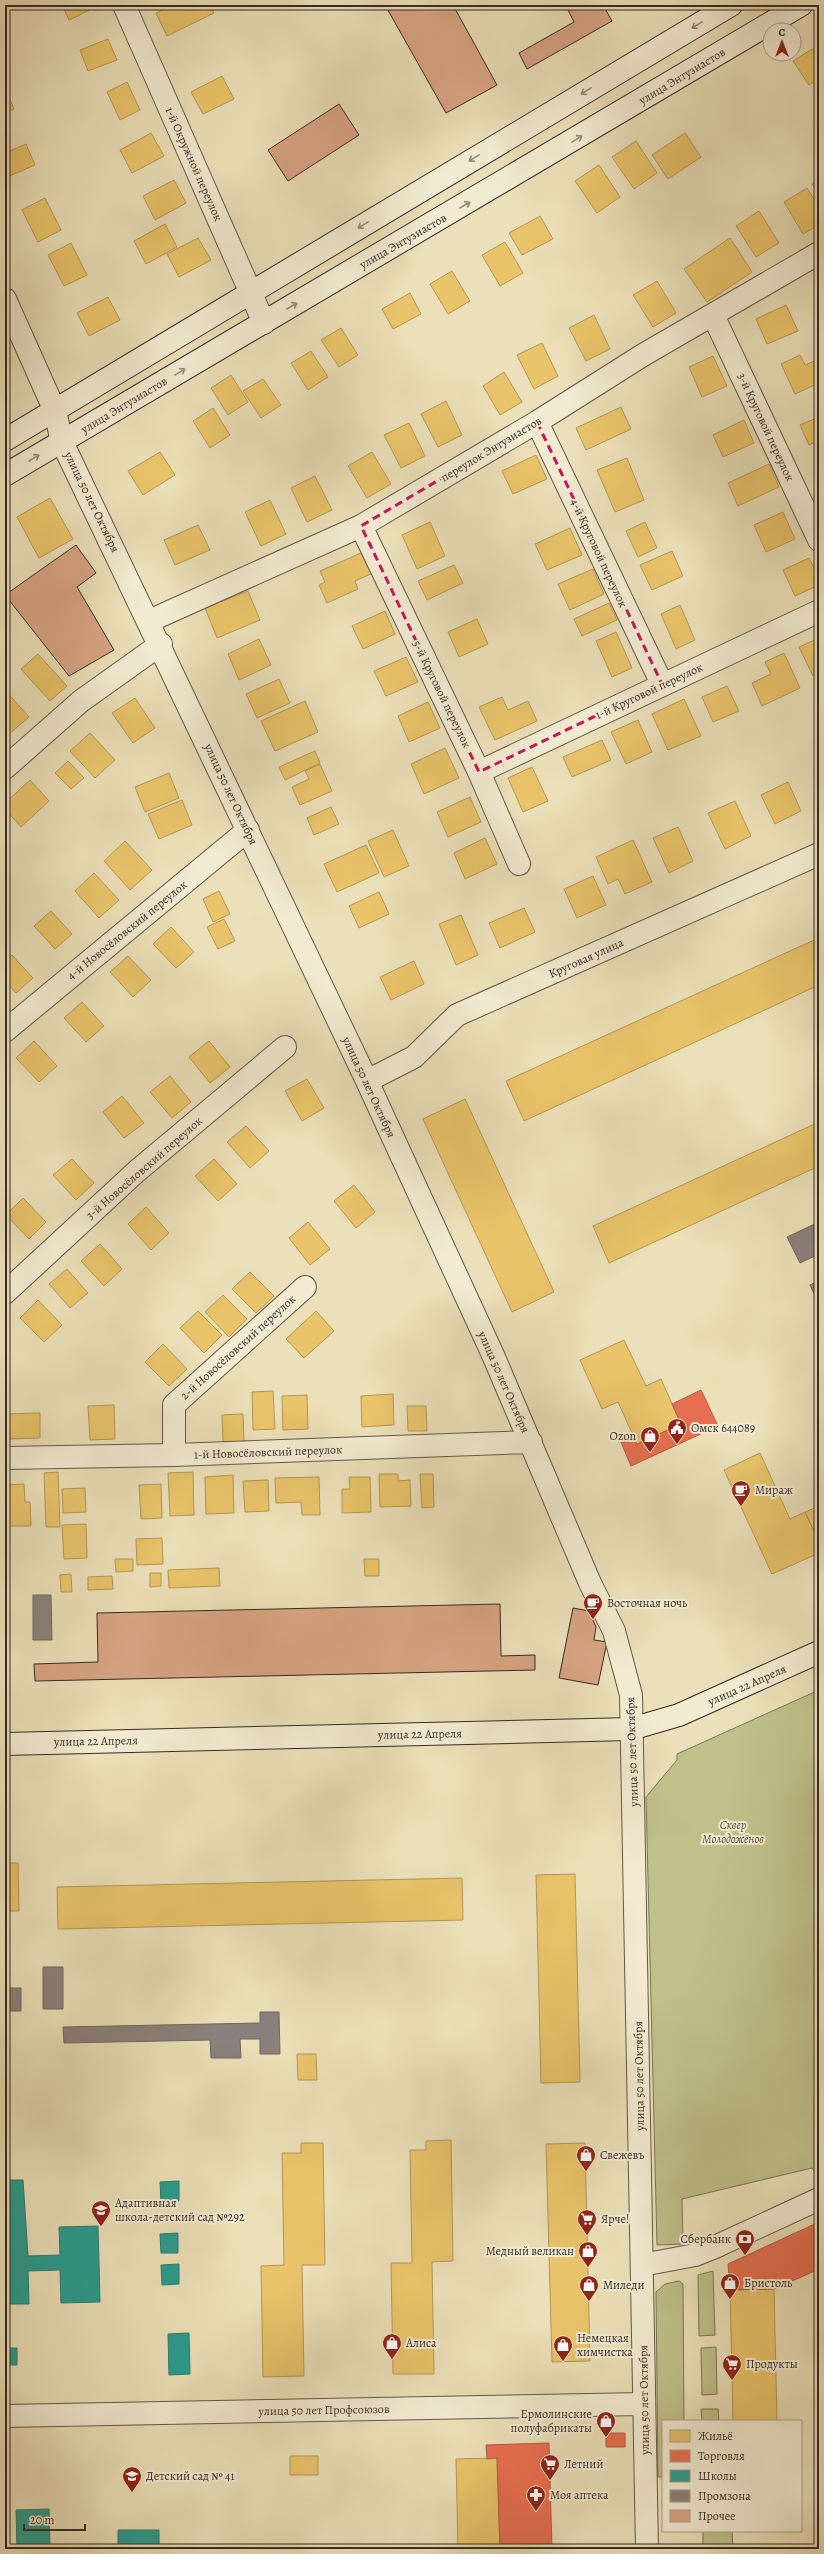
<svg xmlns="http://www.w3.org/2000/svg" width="824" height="2554" font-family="Alegreya,serif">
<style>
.green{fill:#bfc08a;stroke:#7a7656}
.homes{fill:#e9c46a;stroke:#b39655}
.shops{fill:#e76f51;stroke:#b25b43}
.schools{fill:#2a9d8f;stroke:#2e7b6f}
.industry{fill:#8a817c;stroke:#716761}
.building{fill:#d8a483;stroke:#362b23}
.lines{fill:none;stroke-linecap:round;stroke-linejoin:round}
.minor-casing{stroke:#635848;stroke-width:24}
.secondary-casing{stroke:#362b23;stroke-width:24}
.minor{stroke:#f2ebd2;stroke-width:22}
.secondary{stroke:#f2ebd2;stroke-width:22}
.oneway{stroke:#948b7a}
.marked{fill:none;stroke:#c2185b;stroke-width:3;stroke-dasharray:8 5;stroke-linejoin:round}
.labels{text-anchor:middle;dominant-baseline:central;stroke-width:4;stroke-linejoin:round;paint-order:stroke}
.street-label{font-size:12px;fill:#362b23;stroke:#f2ebd2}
.poi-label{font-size:12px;fill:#362b23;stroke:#f2ebd2;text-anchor:start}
.park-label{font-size:12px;font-style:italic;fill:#58503d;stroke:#f2ebd2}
</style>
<rect width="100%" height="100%" fill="#ebe0b9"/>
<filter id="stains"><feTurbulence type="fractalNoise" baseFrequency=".005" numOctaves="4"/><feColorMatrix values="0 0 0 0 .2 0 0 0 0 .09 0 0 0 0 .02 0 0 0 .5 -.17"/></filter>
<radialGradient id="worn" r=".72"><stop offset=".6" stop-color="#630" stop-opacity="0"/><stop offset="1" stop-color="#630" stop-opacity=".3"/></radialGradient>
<path class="green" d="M819,1690V2178L812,2168L682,2199L683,2244L657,2245L646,1797L677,1760V1754Z
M713,2271L715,2335L699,2336L698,2275Z
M679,2281L683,2284L684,2421H663V2477H658L656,2292L665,2284Z
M716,2347L717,2394L702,2395L701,2348Z
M701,2409H718L719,2421H702Z
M703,2531H732L733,2549H703Z"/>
<path class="homes" d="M62,5H98V6L69,20Z
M173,5H210L214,13L167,36L156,13Z
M108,39L117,60L88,71L80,50Z
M812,49L819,61V79L809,85L793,61Z
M222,76L234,99L203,114L191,92Z
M127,82L140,110L120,120L107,92Z
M5,88L14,109L5,113Z
M151,133L164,156L132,173L120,150Z
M685,133L701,157L668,179L652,155Z
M636,141L657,173L634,189L612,157Z
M26,144L35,165L7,177L5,153Z
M599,165L620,197L597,213L575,181Z
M174,180L186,203L155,220L143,196Z
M819,180V195L812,184Z
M807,188L819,207V225L803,234L784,202Z
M45,198L61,230L38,242L22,210Z
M759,211L779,243L756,257L736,226Z
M540,216L553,239L522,255L509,233Z
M165,224L177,247L146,264L134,241Z
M198,238L211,260L179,277L167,254Z
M730,238L752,272L707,302L684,269Z
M505,242L523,273L500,286L482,255Z
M71,243L87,275L64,286L48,255Z
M452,271L470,301L448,314L430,284Z
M657,281L676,313L653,327L633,295Z
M410,293L421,314L393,329L382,309Z
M108,297L120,320L89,336L77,313Z
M786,305L798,331L767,344L756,319Z
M594,315L610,349L586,361L569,328Z
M341,328L358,355L339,367L321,340Z
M542,343L558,376L534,389L517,355Z
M311,351L328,377L308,390L291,363Z
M800,355L805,365L819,359V383L795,394L781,364Z
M713,356L727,386L702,397L689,367Z
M504,372L522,402L500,415L483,386Z
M231,375L248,402L228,415L211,388Z
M263,379L281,405L261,418L243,391Z
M446,401L462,435L438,447L421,414Z
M621,407L631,429L586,450L576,428Z
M213,408L230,435L210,448L193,421Z
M819,417V440L809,445L800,425Z
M744,420L754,443L723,457L713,435Z
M409,423L425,456L401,468L384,435Z
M160,452L175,475L143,495L128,471Z
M372,452L391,484L367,498L348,466Z
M536,455L547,479L513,494L502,471Z
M627,458L644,500L615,512L597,470Z
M769,464L779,487L738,506L728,483Z
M315,476L332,510L307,522L291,488Z
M50,498L73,539L39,558L17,517Z
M270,500L286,534L261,546L245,512Z
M783,512L795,539L766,552L754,525Z
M430,522L445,556L417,569L402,535Z
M645,522L657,548L638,557L626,531Z
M198,525L210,550L175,565L164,540Z
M570,528L582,555L547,570L535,544Z
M672,551L683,576L652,590L640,565Z
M361,553L371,574L355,581L358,589L327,603L319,585L325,582L320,571Z
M809,558L819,578V585L795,596L783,570Z
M454,565L463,583L427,600L418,581Z
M593,569L604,594L570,610L558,584Z
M248,591L260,620L217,638L205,608Z
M609,603L617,620L582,636L574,619Z
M680,605L695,640L676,649L661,614Z
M385,611L395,634L363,649L352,626Z
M477,619L488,644L459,657L448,632Z
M616,632L632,668L612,677L596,641Z
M819,638V673L813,676L799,647Z
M259,639L271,665L239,680L228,654Z
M784,653L800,688L762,706L752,683L771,674L765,662Z
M38,654L67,686L50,701L21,669Z
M406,657L418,682L386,696L374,671Z
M279,679L290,703L257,718L246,694Z
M727,686L739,711L713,722L702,697Z
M5,690L29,717L8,735L5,731Z
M502,697L508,710L528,701L537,721L495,740L479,707Z
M135,698L155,728L133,743L112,713Z
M684,699L701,736L668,750L652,714Z
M305,701L318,732L275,751L261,721Z
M428,702L440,728L409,742L398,716Z
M638,720L652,752L626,764L611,732Z
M90,733L115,760L95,778L70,751Z
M602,740L611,760L572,777L563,757Z
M445,748L459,778L424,794L411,764Z
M315,751L320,763L285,780L279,767Z
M68,761L84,778L71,789L55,773Z
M320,764L332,791L300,805L292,787L309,779L305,771Z
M532,767L548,801L523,812L508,778Z
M169,773L179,798L145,812L135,787Z
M819,776V786L815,777Z
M30,780L49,801L21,827L5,809V803Z
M788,782L801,811L775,824L761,795Z
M470,797L481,822L448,837L437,812Z
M182,800L192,825L159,839L148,814Z
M735,801L751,836L725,849L708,813Z
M331,807L339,824L314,835L307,818Z
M678,827L693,861L669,873L653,838Z
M393,830L409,866L384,877L368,841Z
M485,838L497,864L465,879L454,853Z
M633,840L652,882L625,894L618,879L608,884L596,857Z
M125,841L152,870L130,890L104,861Z
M366,845L379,873L337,892L324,864Z
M94,873L119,900L99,918L75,891Z
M593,876L606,905L577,918L564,889Z
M219,891L230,914L213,922L203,899Z
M379,892L389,914L359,928L349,906Z
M524,908L535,932L500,948L489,923Z
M51,911L72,934L55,949L34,926Z
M461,915L478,955L456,965L439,924Z
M224,919L235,941L218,949L207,927Z
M171,927L194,952L176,968L153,944Z
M814,940L819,951V985L524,1121L506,1081Z
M12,955L33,978L16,993L5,981V961Z
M128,956L151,980L133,997L110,972Z
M414,961L424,984L391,1000L380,977Z
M82,1002L104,1026L86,1042L64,1018Z
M34,1041L57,1066L39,1082L16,1058Z
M209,1041L230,1067L210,1083L189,1057Z
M170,1076L191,1102L172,1118L150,1092Z
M307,1079L324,1108L302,1121L285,1091Z
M122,1096L144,1123L124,1138L103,1112Z
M465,1099L554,1292L512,1312L423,1119Z
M819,1122V1166L609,1263L593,1226Z
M246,1126L269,1151L250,1168L227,1142Z
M72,1159L94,1183L76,1200L53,1175Z
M214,1159L237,1184L218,1201L195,1176Z
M354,1185L375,1212L356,1228L334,1201Z
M23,1198L46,1222L29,1239L6,1215Z
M146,1207L169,1233L151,1250L128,1224Z
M308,1222L330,1249L310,1265L289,1238Z
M100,1244L122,1269L104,1286L81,1261Z
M67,1269L88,1293L70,1308L49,1284Z
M250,1272L274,1296L256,1313L232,1289Z
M223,1295L247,1319L229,1337L205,1312Z
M38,1300L62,1325L44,1342L20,1318Z
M198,1311L222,1335L204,1353L180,1328Z
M316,1311L334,1331L304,1358L286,1339Z
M624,1340L646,1386L661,1379L681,1424L637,1444L618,1402L602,1409L580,1360Z
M163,1344L187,1369L169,1386L145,1362Z
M273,1391L275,1429L253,1430L252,1392Z
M393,1394L394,1425L362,1427L361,1396Z
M307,1395L308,1429L283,1430L282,1396Z
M114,1405L115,1439L90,1440L88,1406Z
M407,1406H426L427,1431H408Z
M40,1413V1438L6,1439L5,1414Z
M243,1414L244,1442H223L222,1415Z
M760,1453L790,1519L805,1512L819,1542V1553L772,1574L724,1470Z
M58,1472L60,1527H46L44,1473Z
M193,1472L194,1515L170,1516L168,1473Z
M379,1474H398V1481L410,1480L411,1506L380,1507Z
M420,1474H433L434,1507L422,1508Z
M233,1475L234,1513L206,1514L205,1477Z
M319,1477L320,1515H302L301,1502L276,1503L275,1478Z
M349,1477H370L371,1512L342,1513V1489H350Z
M268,1480L269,1511L245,1512L243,1481Z
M24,1484L25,1502H30L31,1526H5V1485Z
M161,1484L162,1518L141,1519L139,1485Z
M85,1488L86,1512L63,1513L62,1489Z
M819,1506V1542L805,1512Z
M86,1524L87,1558L64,1559L62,1525Z
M162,1538L163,1564L137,1565L136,1539Z
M115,1559H133V1571L116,1572Z
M364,1559H379V1576H365Z
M219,1568L220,1586L169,1588L168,1570Z
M150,1573H161V1586L150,1587Z
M71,1574L72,1592H61L60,1575Z
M112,1576L113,1589L88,1590V1577Z
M5,1863H18L19,1911H5Z
M575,1874L580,2082L541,2083L536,1875Z
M462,1878L463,1920L58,1929L57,1887Z
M297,2054H316L317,2080H298Z
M451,2140L453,2261L432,2262L434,2374H393L391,2263H412L410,2150H426V2141Z
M301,2143H323L325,2265H302L304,2376L263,2377L261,2266L284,2265L282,2153H301Z
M585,2143L590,2361L552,2362L546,2144Z
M774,2289L777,2421H733L730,2290Z
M290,2456H318V2475H290Z
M497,2458L500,2549H458L456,2459Z"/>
<path class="shops" d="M701,1390L718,1426L631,1466L620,1440L632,1434L637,1444L681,1424L672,1404Z
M819,2222V2269L774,2289L730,2290L728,2264Z
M606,2433H625V2447H606Z
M549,2443L552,2549H500L497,2458L487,2459L486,2445Z"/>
<path class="schools" d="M5,2145L6,2180H23L28,2256L60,2255L59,2227L98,2226L100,2302L61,2303L60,2270L28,2271L29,2304H5Z
M179,2181V2201L161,2202L160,2182Z
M178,2233V2253H161L160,2234Z
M179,2264V2284L162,2285L161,2265Z
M189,2333L190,2374L169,2375L168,2334Z
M5,2348H17V2365H5Z
M49,2509L50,2549H17L16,2510Z
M118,2530H159V2549H118Z"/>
<path class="industry" d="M819,1222V1254L800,1263L787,1237Z
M819,1281V1304L810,1285Z
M33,1595H51L52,1640H33Z
M5,1597H8L9,1671H5Z
M43,1967H63V2009H43Z
M5,1988H21V2011H5Z
M260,2012H279L280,2054H260V2039H240L241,2058H211L210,2040L64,2043L63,2027L260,2023Z"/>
<path class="building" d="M385,5H453L497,85L446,113Z
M577,5H603L612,21L527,69L519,53L574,22L568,10Z
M339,104L359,135L288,181L268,150Z
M76,545L96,573L77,587L114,650L69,676L5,595Z
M500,1604L501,1656L535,1655V1670L35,1681L34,1664L98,1662L97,1613Z
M573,1608L589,1611L596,1627L594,1640L607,1642L598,1685L559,1678Z"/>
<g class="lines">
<defs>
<path id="minor" d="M124,5L264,323
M5,299L55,411L62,442L367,1081L493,1355L590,1583L614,1631L631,1695L647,2549
M713,315L819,540
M537,422L662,684
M361,526L479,772L519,864
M149,621L361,526L537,422L643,355L819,253
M5,768L81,701L161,644
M479,772L819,611
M5,1031L248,830
M367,1081L414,1057L457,1015L819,854
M5,1293L137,1171L285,1047
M174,1455V1405L305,1287
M5,1458L174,1455L531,1442
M642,2265L695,2255L715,2247L819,2199
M5,2416L643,2404"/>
<path id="secondary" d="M5,440L731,5
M5,475L801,5
M5,1744L631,1729L679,1715L819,1652"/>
</defs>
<use href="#minor" class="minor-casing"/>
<use href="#secondary" class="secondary-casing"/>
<use href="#minor" class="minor"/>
<use href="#secondary" class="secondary"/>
</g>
<defs><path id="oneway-shaft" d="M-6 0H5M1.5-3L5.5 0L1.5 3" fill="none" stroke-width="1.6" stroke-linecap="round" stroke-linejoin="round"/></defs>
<g class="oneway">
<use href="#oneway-shaft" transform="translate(697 25) rotate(149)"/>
<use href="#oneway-shaft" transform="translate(586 91) rotate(149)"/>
<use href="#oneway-shaft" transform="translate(577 139) rotate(-31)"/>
<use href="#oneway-shaft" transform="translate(474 158) rotate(149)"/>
<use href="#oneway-shaft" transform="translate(465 205) rotate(-30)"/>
<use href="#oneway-shaft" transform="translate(363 225) rotate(149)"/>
<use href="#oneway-shaft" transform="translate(292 306) rotate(-30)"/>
<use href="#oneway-shaft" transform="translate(180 372) rotate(-31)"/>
<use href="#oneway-shaft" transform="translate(34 458) rotate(-31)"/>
</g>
<path class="marked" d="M537,422L662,684L479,772L361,526Z"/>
<defs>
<symbol id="civic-pin" viewBox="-11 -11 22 30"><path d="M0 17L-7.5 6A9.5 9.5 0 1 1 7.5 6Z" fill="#8f2418" stroke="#f2ebd2"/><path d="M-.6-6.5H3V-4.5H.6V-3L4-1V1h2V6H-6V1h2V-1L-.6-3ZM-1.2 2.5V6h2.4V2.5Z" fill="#fff"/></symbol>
<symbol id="shop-pin" viewBox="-11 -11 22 30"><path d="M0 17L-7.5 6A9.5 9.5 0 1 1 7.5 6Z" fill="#8f2418" stroke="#f2ebd2"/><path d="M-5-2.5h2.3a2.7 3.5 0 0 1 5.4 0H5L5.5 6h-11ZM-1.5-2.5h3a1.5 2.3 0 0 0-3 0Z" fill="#fff"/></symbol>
<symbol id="cafe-pin" viewBox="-11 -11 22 30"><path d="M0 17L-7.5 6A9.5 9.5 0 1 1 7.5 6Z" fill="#8f2418" stroke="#f2ebd2"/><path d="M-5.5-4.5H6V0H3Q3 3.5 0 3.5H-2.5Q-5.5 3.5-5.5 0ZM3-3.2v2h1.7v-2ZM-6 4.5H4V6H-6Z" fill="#fff"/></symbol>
<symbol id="school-pin" viewBox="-11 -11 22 30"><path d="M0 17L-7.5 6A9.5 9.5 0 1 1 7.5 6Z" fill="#8f2418" stroke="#f2ebd2"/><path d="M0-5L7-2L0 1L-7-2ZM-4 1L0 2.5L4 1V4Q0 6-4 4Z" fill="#fff"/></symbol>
<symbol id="supermarket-pin" viewBox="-11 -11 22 30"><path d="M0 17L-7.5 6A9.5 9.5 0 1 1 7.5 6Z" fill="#8f2418" stroke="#f2ebd2"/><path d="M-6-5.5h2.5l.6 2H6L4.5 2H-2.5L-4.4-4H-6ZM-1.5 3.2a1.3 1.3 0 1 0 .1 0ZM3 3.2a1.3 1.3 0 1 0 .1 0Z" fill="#fff"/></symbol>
<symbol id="bank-pin" viewBox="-11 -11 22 30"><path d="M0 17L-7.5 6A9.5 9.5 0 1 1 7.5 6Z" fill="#8f2418" stroke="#f2ebd2"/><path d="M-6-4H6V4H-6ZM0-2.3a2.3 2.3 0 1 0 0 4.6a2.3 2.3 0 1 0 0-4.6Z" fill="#fff"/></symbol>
<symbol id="pharmacy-pin" viewBox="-11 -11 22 30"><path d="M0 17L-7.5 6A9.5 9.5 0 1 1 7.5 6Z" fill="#8f2418" stroke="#f2ebd2"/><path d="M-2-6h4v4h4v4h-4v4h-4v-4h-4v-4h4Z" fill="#fff"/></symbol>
</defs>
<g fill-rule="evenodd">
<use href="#civic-pin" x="666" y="1417" width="22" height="30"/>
<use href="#shop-pin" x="639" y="1425" width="22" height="30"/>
<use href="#cafe-pin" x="730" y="1479" width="22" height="30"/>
<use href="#cafe-pin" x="582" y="1592" width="22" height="30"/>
<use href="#shop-pin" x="575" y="2144" width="22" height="30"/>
<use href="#school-pin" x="90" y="2199" width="22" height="30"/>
<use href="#supermarket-pin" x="576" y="2208" width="22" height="30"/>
<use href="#bank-pin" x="734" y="2228" width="22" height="30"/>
<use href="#shop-pin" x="577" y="2240" width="22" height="30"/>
<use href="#shop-pin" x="719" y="2272" width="22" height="30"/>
<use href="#shop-pin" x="578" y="2274" width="22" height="30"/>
<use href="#shop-pin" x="381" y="2332" width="22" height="30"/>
<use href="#shop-pin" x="552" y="2334" width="22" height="30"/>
<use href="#supermarket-pin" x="721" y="2353" width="22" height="30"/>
<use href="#shop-pin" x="595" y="2410" width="22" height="30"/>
<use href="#supermarket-pin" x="539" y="2453" width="22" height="30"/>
<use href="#school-pin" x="121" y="2465" width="22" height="30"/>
<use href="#pharmacy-pin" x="525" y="2484" width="22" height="30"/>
</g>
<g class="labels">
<g class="street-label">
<text transform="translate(682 76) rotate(-31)">улица Энтузиастов</text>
<text transform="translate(194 164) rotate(66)">1-й Окружной переулок</text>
<text transform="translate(403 241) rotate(-30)">улица Энтузиастов</text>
<text transform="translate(124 405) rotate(-31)">улица Энтузиастов</text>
<text transform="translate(766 427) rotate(65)">3-й Круговой переулок</text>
<text transform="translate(491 449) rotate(-31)">переулок Энтузиастов</text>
<text transform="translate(92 502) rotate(64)">улица 50 лет Октября</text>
<text transform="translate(599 553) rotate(65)">4-й Круговой переулок</text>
<text transform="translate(649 691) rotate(-25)">1-й Круговой переулок</text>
<text transform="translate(442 694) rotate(64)">5-й Круговой переулок</text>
<text transform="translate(231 794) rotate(65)">улица 50 лет Октября</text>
<text transform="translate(127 930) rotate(-39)">4-й Новосёловский переулок</text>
<text transform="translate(586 958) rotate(-24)">Круговая улица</text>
<text transform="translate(369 1087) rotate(65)">улица 50 лет Октября</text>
<text transform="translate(144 1168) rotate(-41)">3-й Новосёловский переулок</text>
<text transform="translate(238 1347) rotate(-42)">2-й Новосёловский переулок</text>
<text transform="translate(504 1382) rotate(66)">улица 50 лет Октября</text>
<text transform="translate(268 1452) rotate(-2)">1-й Новосёловский переулок</text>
<text transform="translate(747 1685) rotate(-24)">улица 22 Апреля</text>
<text transform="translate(420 1734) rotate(-1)">улица 22 Апреля</text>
<text transform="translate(96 1741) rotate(-1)">улица 22 Апреля</text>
<text transform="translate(632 1752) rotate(-92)">улица 50 лет Октября</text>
<text transform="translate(639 2076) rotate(-91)">улица 50 лет Октября</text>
<text transform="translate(644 2400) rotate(-91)">улица 50 лет Октября</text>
<text transform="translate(324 2410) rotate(-1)">улица 50 лет Профсоюзов</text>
</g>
<g class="poi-label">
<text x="691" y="1428">Омск 644089</text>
<text x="636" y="1436" text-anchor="end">Ozon</text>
<text x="755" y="1490">Мираж</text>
<text x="607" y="1603">Восточная ночь</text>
<text x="600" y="2155">Свежевъ</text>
<text x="115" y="2203">Адаптивная<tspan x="115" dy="14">школа-детский сад №292</tspan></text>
<text x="601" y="2219">Ярче!</text>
<text x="731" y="2239" text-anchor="end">Сбербанк</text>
<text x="574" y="2251" text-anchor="end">Медный великан</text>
<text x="744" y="2283">Бристоль</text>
<text x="603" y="2285">Миледи</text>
<text x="577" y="2338">Немецкая<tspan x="577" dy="14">химчистка</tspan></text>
<text x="406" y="2343">Алиса</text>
<text x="746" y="2364">Продукты</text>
<text x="592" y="2414" text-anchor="end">Ермолинские<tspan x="592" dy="14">полуфабрикаты</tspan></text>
<text x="564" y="2464">Летний</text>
<text x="146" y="2476">Детский сад № 41</text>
<text x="550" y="2495">Моя аптека</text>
</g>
<g class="park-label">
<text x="733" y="1825">Сквер<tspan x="733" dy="14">Молодожёнов</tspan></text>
</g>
</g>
<rect width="824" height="2554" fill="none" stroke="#ebe0b9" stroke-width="20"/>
<rect x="6" y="6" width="812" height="2542" fill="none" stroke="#362b23" stroke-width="2"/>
<rect x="10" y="10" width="804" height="2534" fill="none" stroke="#362b23"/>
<rect x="662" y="2420" width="140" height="112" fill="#f2ebd2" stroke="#a79e8c"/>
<rect x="670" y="2430" width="20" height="12" fill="#e9c46a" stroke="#a79e8c"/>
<text x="698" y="2440" font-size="12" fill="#362b23">Жильё</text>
<rect x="670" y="2450" width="20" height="12" fill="#e76f51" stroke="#a79e8c"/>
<text x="698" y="2460" font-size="12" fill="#362b23">Торговля</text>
<rect x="670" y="2470" width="20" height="12" fill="#2a9d8f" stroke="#a79e8c"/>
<text x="698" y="2480" font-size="12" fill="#362b23">Школы</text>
<rect x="670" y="2490" width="20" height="12" fill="#8a817c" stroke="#a79e8c"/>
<text x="698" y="2500" font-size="12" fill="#362b23">Промзона</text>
<rect x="670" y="2510" width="20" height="12" fill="#d8a483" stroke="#a79e8c"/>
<text x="698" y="2520" font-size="12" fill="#362b23">Прочее</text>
<g transform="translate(782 42)"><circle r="19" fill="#f2ebd2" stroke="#a79e8c"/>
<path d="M0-3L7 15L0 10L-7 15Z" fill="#8f2418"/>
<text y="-6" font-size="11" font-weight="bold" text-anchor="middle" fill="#362b23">С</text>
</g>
<path d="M24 2524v6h61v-6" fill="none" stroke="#362b23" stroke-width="2"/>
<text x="30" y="2524" font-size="12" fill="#362b23" stroke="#f2ebd2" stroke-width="3" paint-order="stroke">20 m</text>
<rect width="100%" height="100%" filter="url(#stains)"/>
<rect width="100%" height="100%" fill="url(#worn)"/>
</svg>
